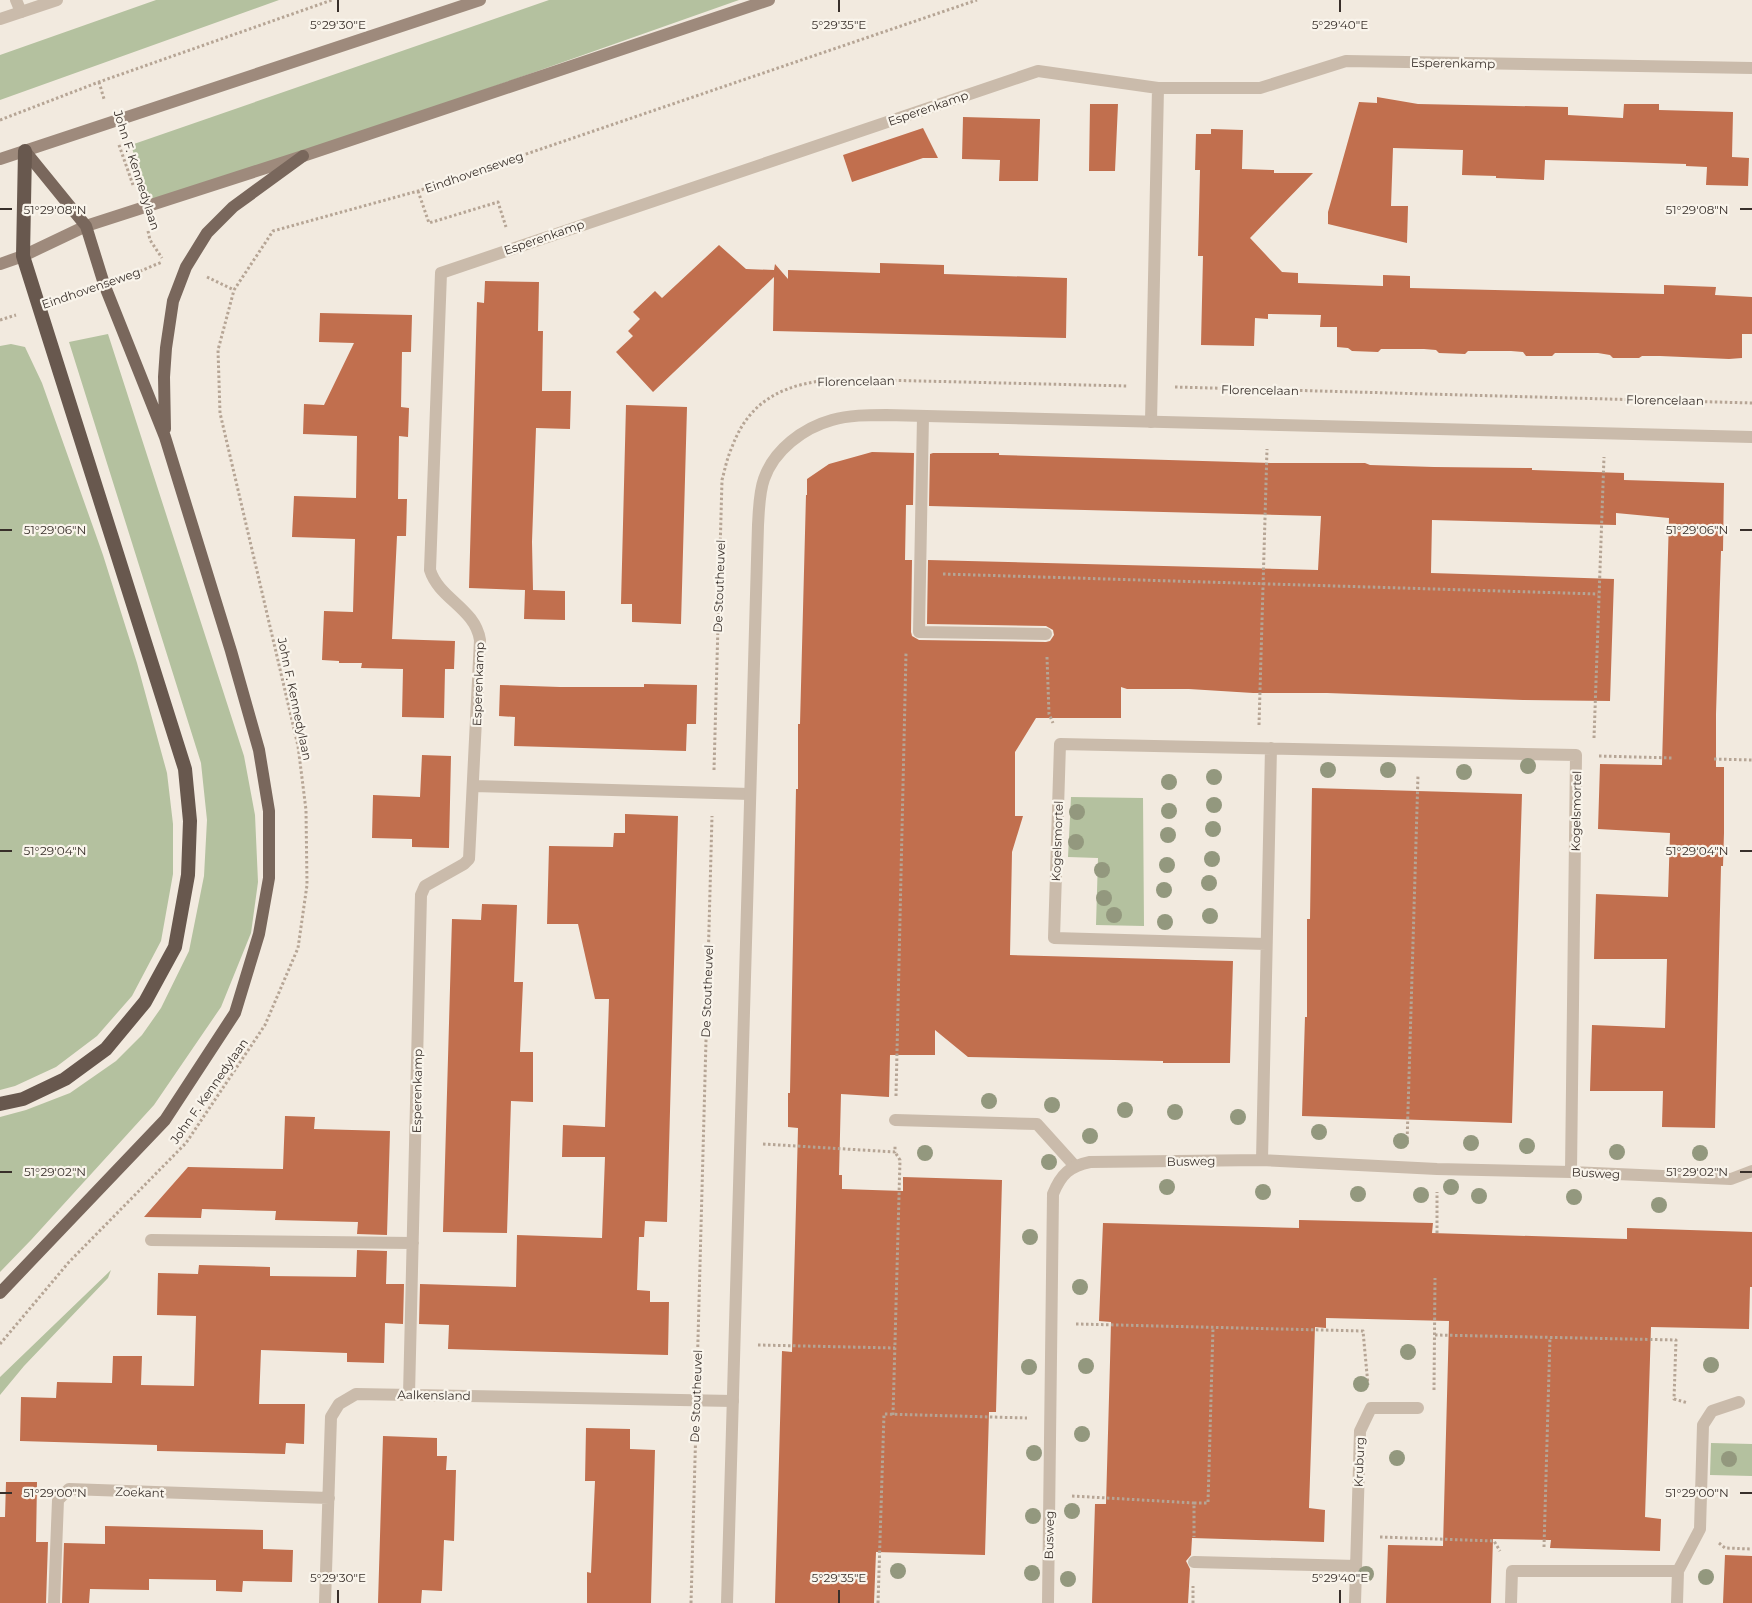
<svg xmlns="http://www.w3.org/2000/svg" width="1752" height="1603" font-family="Montserrat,sans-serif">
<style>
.green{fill:#b4c19f}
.building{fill:#c16f4e}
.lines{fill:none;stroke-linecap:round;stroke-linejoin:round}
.path{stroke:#b6a595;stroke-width:3;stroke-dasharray:2.5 2.5;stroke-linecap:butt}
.service{stroke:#cabbab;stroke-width:12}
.minor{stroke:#cabbab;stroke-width:12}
.tertiary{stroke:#cabbab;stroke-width:12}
.secondary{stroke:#9e8a7c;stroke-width:12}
.primary{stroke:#79675c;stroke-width:12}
.trunk{stroke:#68584e;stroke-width:14}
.tree{fill:#93987e}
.ticks{fill:none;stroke:#382f2a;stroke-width:2}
.labels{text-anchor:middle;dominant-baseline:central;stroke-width:4.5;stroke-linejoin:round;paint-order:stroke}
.street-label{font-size:12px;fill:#382f2a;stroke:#f9f4eb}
.ticks-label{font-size:12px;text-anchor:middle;fill:#382f2a;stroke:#f9f4eb;stroke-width:4.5;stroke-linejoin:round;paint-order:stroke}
</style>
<rect width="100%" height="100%" fill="#f2eadf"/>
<path class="green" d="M156,0H279L0,100V55Z
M549,0H739L427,110L149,202L131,145Z
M108,334L244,756L255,815L258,882L251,933L221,1007L154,1105L31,1240L0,1272V1117L26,1110L70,1093L116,1061L142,1035L161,1008L189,951L204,876L207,820L201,763L69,342Z
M11,344L25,347L42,383L103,555L137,663L167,773L173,824V874L161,941L132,996L97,1036L56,1067L15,1086L0,1090V346Z
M1071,797L1143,798L1144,926L1096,925L1098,858L1068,857Z
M111,1270L108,1278L24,1366L0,1395V1377Z
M1711,1443L1752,1444V1476L1710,1475Z"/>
<path class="building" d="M1377,97L1418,104L1568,107V115L1623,118L1624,104H1659V110L1733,112L1732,157L1749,158L1748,186L1706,185L1707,167L1686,166V164L1622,162L1545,160L1544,180L1496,178V176L1462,175L1463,150L1393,148L1391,206H1408L1407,243L1328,224V212L1359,102L1377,103Z
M1090,104H1118L1115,171H1089Z
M963,117L1040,119L1038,181H999L1000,160L962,159Z
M923,128L938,158H923L852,182L843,155Z
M1211,129L1243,130L1242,169L1274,170V173H1313L1250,238L1282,272L1298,273V283L1383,286V275L1410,276V288L1664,294V285L1716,287L1715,295L1752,297V334H1742V358L1729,359L1660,356H1642L1639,358H1613L1610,355L1598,353H1555L1552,356H1526L1523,352L1511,351H1468L1465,354L1439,353L1436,350L1424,349H1381L1378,352L1352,351L1348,348L1337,347V327H1320L1321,315L1268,314V319L1255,318L1254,346L1201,345L1203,256H1198L1200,170H1195L1196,134H1211Z
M719,245L746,269L774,270L775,264L788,279V270L880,273V263L944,265V274L1067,278L1066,338L773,331L774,277L653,392L616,352L633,336L628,331L640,319L633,312L655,291L662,298Z
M485,281L539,282L538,331H543L542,391H571L570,429L536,428L532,542L533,590L565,591V620L524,619L525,590L469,588L477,302L484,303Z
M320,313L412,315L411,352H402L401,407L409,408L408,437L399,436L398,499H407L406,536H397L392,639L455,641L454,669H445L444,718L402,717L403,669L361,668L362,663H339V661L322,660L324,611L353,612L355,539L292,537L294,496L356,498L357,436L303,434L304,404L324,405L354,343L319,342Z
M626,405L687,407L681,624L632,622V604H621Z
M872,452L914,453L913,505H906L905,560H912L911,632L912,636L919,640L1046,642L1050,641L1054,635L1053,630L1046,626L927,624L928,560L1318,570L1321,516L929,506L930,454L933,453H999V455L1066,457L1271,463H1365L1370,465L1434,467L1532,468V470L1624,473V480L1724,483L1723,551H1721L1716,714V767H1724V833L1723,866H1721L1715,1128L1662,1127L1663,1091H1590L1592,1025L1665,1028L1667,959H1594L1596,894L1668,897L1670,833L1598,829L1600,764L1662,765L1669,518L1616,513V525L1432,520L1431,573L1614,579L1610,701L1523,700L1327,693H1253L1189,689H1127L1121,687V718H1036L1015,752V816H1023L1012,852L1010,955L1233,961L1230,1063H1163V1061L968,1057L935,1030V1055H890L889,1097L841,1094L839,1175H842V1189L903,1191V1177L1002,1180L996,1412H989L985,1555L876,1552L874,1603H775L782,1351L792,1352L796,1207L798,1128L788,1127V1093H790L796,789H798V724H800L806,495H807V479L829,464Z
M644,684L697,685L696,724H687L686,751L514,746L515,717L499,716L500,685L560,687H644Z
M422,755L451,756L449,848L412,847V839L372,838L373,795L420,797Z
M1312,788L1522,794L1512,1123L1302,1116L1305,1017H1307V919H1310Z
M625,814L678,816L667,1222L645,1221L644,1237H639L637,1290L650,1291V1302H669L668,1355L448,1349L449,1325L419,1324L420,1284L516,1287L517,1235L602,1238L605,1157H562L563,1125L605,1127L609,999H595L578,924H547L549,846L613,847L614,833H625Z
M482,904L517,905L514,982H523L520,1052H533V1102L511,1101L507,1233L443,1232L452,919L481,920Z
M285,1116L315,1117L314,1129L390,1131L387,1235L357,1234L358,1222L275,1220L276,1211L202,1209L201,1218L144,1217L188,1167L283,1169Z
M1299,1220L1433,1223L1432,1233L1595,1238L1627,1239V1228L1752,1232V1287H1750L1749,1329L1651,1327L1645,1517L1661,1519L1660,1551L1550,1548L1551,1540L1493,1539L1491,1603H1386L1388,1545L1443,1546L1449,1321L1326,1318V1328L1315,1327L1309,1508L1325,1510L1324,1542L1192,1538L1191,1555L1186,1561L1190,1569L1188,1603H1092L1095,1504H1106L1110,1362L1111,1322L1099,1321L1103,1223L1299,1228Z
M357,1250L387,1251L386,1284H404L403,1324L385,1323L384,1363L347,1362V1353L261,1350L259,1404H305L304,1444L286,1443L285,1454L157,1451V1445L20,1441L21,1397L56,1398L57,1382L112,1383L113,1356H142L141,1385L194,1386L196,1316L157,1315L158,1273L198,1274L199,1265L270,1267V1276L356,1277Z
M586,1428L630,1429V1449L655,1450L651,1603H587V1572L591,1573L595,1481H585Z
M383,1436L437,1438V1456H447L446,1470H456L454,1541L444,1540L442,1591L422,1590L421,1603H378Z
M6,1482H37L36,1542H48L46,1603H0V1517H5Z
M105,1526L263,1530V1549L293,1550L292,1582L243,1581L242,1592L216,1591V1580L149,1579V1590L90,1589L89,1603H62L64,1543L105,1544Z
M1725,1555L1752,1556V1603H1723Z"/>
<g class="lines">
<path class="path" d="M99,82L104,99
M0,120L99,82L332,0
M119,145L133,185
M418,191L429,223L498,202L506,227
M148,231L150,240L162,258
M126,277L162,262
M207,277L234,290L273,231L418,191L977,0
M62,298L82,291
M0,320L16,315
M1175,387L1752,403
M943,574L1598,594
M1047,657L1049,714L1053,723
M1259,725L1267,449
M1594,738L1604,457
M1599,756L1673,758
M1714,759L1752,760
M714,770L722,480C725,469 727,458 732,447C751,396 789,383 838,379L1127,386
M896,1096L906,653
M763,1144L895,1152V1145
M1407,1144L1418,775
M1437,1233V1192
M1076,1324L1363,1331L1368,1385
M1435,1335L1676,1340L1674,1399L1688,1403
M0,1344L69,1262L186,1143L265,1025L298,948L307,885L306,810L298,746L220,413L218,350L234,290
M758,1345L895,1348
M697,1377L712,816
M1434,1390L1435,1278
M893,1415L900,1160L895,1152
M1072,1496L1194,1503V1537
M1194,1503H1208L1213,1328
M1380,1537L1494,1541L1500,1551
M1719,1543L1725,1548L1752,1549
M1544,1547L1550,1337
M691,1603L696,1424
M878,1603L884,1414L1027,1418
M1193,1603V1586"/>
<path class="service" d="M16,0L21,12
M923,416L919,632L1046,634
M895,1120L1037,1124L1074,1165"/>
<path class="minor" d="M0,19L57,0
M1158,88H1260L1346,61L1752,68
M474,786L750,794
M1266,944L1054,938L1060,744L1576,755L1571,1172
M1262,1160L1271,748
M151,1240L413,1243
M409,1395L421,895L425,886L464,864L469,859L480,640C475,608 439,599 430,570L441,273L1038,71L1158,88L1151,422
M1194,1562L1356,1566
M54,1603L58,1500L69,1489L329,1498
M325,1603L331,1417L339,1404L356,1394L733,1401
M1048,1603L1053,1194C1061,1174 1070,1166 1090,1162L1262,1160L1437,1169L1571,1172L1731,1179L1752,1171
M1355,1603L1360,1431L1371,1408H1418
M1511,1603L1512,1571H1678
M1677,1603L1678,1571L1700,1529L1703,1425L1712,1411L1739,1402"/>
<path class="tertiary" d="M727,1603L758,525C759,510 759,493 764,479C774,450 803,428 832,420C849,415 868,415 886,415L1752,437"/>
<path class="secondary" d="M0,159L480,0
M0,264L23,256L86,226L303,156L769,0"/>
<path class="primary" d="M165,429L164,377L166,348L173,301L186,267L207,233L233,207L303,156
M0,1293L165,1120L235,1013L259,934L269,878V811L259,750L231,651L165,437L104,284L86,226L25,151"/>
<path class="trunk" d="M0,1104L23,1099L65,1079L106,1049L145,1002L175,947L188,875L190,821L185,769L23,256L25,151"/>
</g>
<g class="tree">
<circle cx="1528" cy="766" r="8"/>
<circle cx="1328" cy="770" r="8"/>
<circle cx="1388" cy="770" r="8"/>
<circle cx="1464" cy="772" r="8"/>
<circle cx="1214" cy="777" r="8"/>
<circle cx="1169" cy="782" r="8"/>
<circle cx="1214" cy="805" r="8"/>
<circle cx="1169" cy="811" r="8"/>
<circle cx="1077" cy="812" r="8"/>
<circle cx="1213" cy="829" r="8"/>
<circle cx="1168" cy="835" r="8"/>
<circle cx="1076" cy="842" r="8"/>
<circle cx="1212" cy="859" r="8"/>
<circle cx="1167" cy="865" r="8"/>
<circle cx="1102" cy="870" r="8"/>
<circle cx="1209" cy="883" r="8"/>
<circle cx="1164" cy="890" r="8"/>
<circle cx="1104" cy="898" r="8"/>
<circle cx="1114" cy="915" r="8"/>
<circle cx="1210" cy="916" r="8"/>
<circle cx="1165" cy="922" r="8"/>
<circle cx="989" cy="1101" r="8"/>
<circle cx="1052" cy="1105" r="8"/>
<circle cx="1125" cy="1110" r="8"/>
<circle cx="1175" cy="1112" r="8"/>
<circle cx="1238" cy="1117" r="8"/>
<circle cx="1319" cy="1132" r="8"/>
<circle cx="1090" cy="1136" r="8"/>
<circle cx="1401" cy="1141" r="8"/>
<circle cx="1471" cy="1143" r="8"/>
<circle cx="1527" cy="1146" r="8"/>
<circle cx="1617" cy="1152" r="8"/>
<circle cx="925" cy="1153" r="8"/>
<circle cx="1700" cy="1153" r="8"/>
<circle cx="1049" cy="1162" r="8"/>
<circle cx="1167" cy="1187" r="8"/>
<circle cx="1451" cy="1187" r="8"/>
<circle cx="1263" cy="1192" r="8"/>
<circle cx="1358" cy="1194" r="8"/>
<circle cx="1421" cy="1195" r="8"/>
<circle cx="1479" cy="1196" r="8"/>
<circle cx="1574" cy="1197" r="8"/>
<circle cx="1659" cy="1205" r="8"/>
<circle cx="1030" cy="1237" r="8"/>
<circle cx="1080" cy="1287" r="8"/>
<circle cx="1408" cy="1352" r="8"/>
<circle cx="1711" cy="1365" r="8"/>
<circle cx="1086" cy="1366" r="8"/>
<circle cx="1029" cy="1367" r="8"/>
<circle cx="1361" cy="1384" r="8"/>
<circle cx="1082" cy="1434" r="8"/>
<circle cx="1034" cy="1453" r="8"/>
<circle cx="1397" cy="1458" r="8"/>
<circle cx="1729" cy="1459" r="8"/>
<circle cx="1072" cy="1511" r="8"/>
<circle cx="1033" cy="1516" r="8"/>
<circle cx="898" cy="1571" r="8"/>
<circle cx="1032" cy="1573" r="8"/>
<circle cx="1366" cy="1574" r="8"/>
<circle cx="1706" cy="1577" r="8"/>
<circle cx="1068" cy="1579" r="8"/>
</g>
<path class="ticks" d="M338,0V12M839,0V12M1340,0V12M0,209H12M1740,209H1752M0,530H12M1740,530H1752M0,851H12M1740,851H1752M0,1172H12M1740,1172H1752M0,1493H12M1740,1493H1752M338,1590V1603M839,1590V1603M1340,1590V1603"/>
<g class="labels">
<g class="street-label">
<text transform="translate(1453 63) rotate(1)">Esperenkamp</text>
<text transform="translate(928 108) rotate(-19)">Esperenkamp</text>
<text transform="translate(137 170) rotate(72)">John F. Kennedylaan</text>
<text transform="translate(474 172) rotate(-19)">Eindhovenseweg</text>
<text transform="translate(544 237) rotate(-19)">Esperenkamp</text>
<text transform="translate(91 288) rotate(-19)">Eindhovenseweg</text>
<text transform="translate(856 381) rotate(-1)">Florencelaan</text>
<text transform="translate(1260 390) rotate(1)">Florencelaan</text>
<text transform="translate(1665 400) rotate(1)">Florencelaan</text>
<text transform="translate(719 586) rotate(-88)">De Stoutheuvel</text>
<text transform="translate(478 684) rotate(-88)">Esperenkamp</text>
<text transform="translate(295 699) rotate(78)">John F. Kennedylaan</text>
<text transform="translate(1576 811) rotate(-89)">Kogelsmortel</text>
<text transform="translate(1057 841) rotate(-88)">Kogelsmortel</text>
<text transform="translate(707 991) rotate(-88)">De Stoutheuvel</text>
<text transform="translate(209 1091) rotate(-55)">John F. Kennedylaan</text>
<text transform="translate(417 1091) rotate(-89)">Esperenkamp</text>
<text transform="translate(1191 1161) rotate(-1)">Busweg</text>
<text transform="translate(1596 1173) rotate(3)">Busweg</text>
<text transform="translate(434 1395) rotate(1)">Aalkensland</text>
<text transform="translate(696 1396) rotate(-88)">De Stoutheuvel</text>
<text transform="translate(1359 1462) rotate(-88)">Kruburg</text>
<text transform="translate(140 1492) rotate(2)">Zoekant</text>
<text transform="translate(1049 1535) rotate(-89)">Busweg</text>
</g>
</g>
<g class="ticks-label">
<text x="338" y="29">5°29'30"E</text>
<text x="839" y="29">5°29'35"E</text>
<text x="1340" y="29">5°29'40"E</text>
<text x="55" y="214">51°29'08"N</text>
<text x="1697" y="214">51°29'08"N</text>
<text x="55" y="534">51°29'06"N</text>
<text x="1697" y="534">51°29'06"N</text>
<text x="55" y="855">51°29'04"N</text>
<text x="1697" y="855">51°29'04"N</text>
<text x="55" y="1176">51°29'02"N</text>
<text x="1697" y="1176">51°29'02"N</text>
<text x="55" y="1497">51°29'00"N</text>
<text x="1697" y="1497">51°29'00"N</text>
<text x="338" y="1582">5°29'30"E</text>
<text x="839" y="1582">5°29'35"E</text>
<text x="1340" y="1582">5°29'40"E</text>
</g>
</svg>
